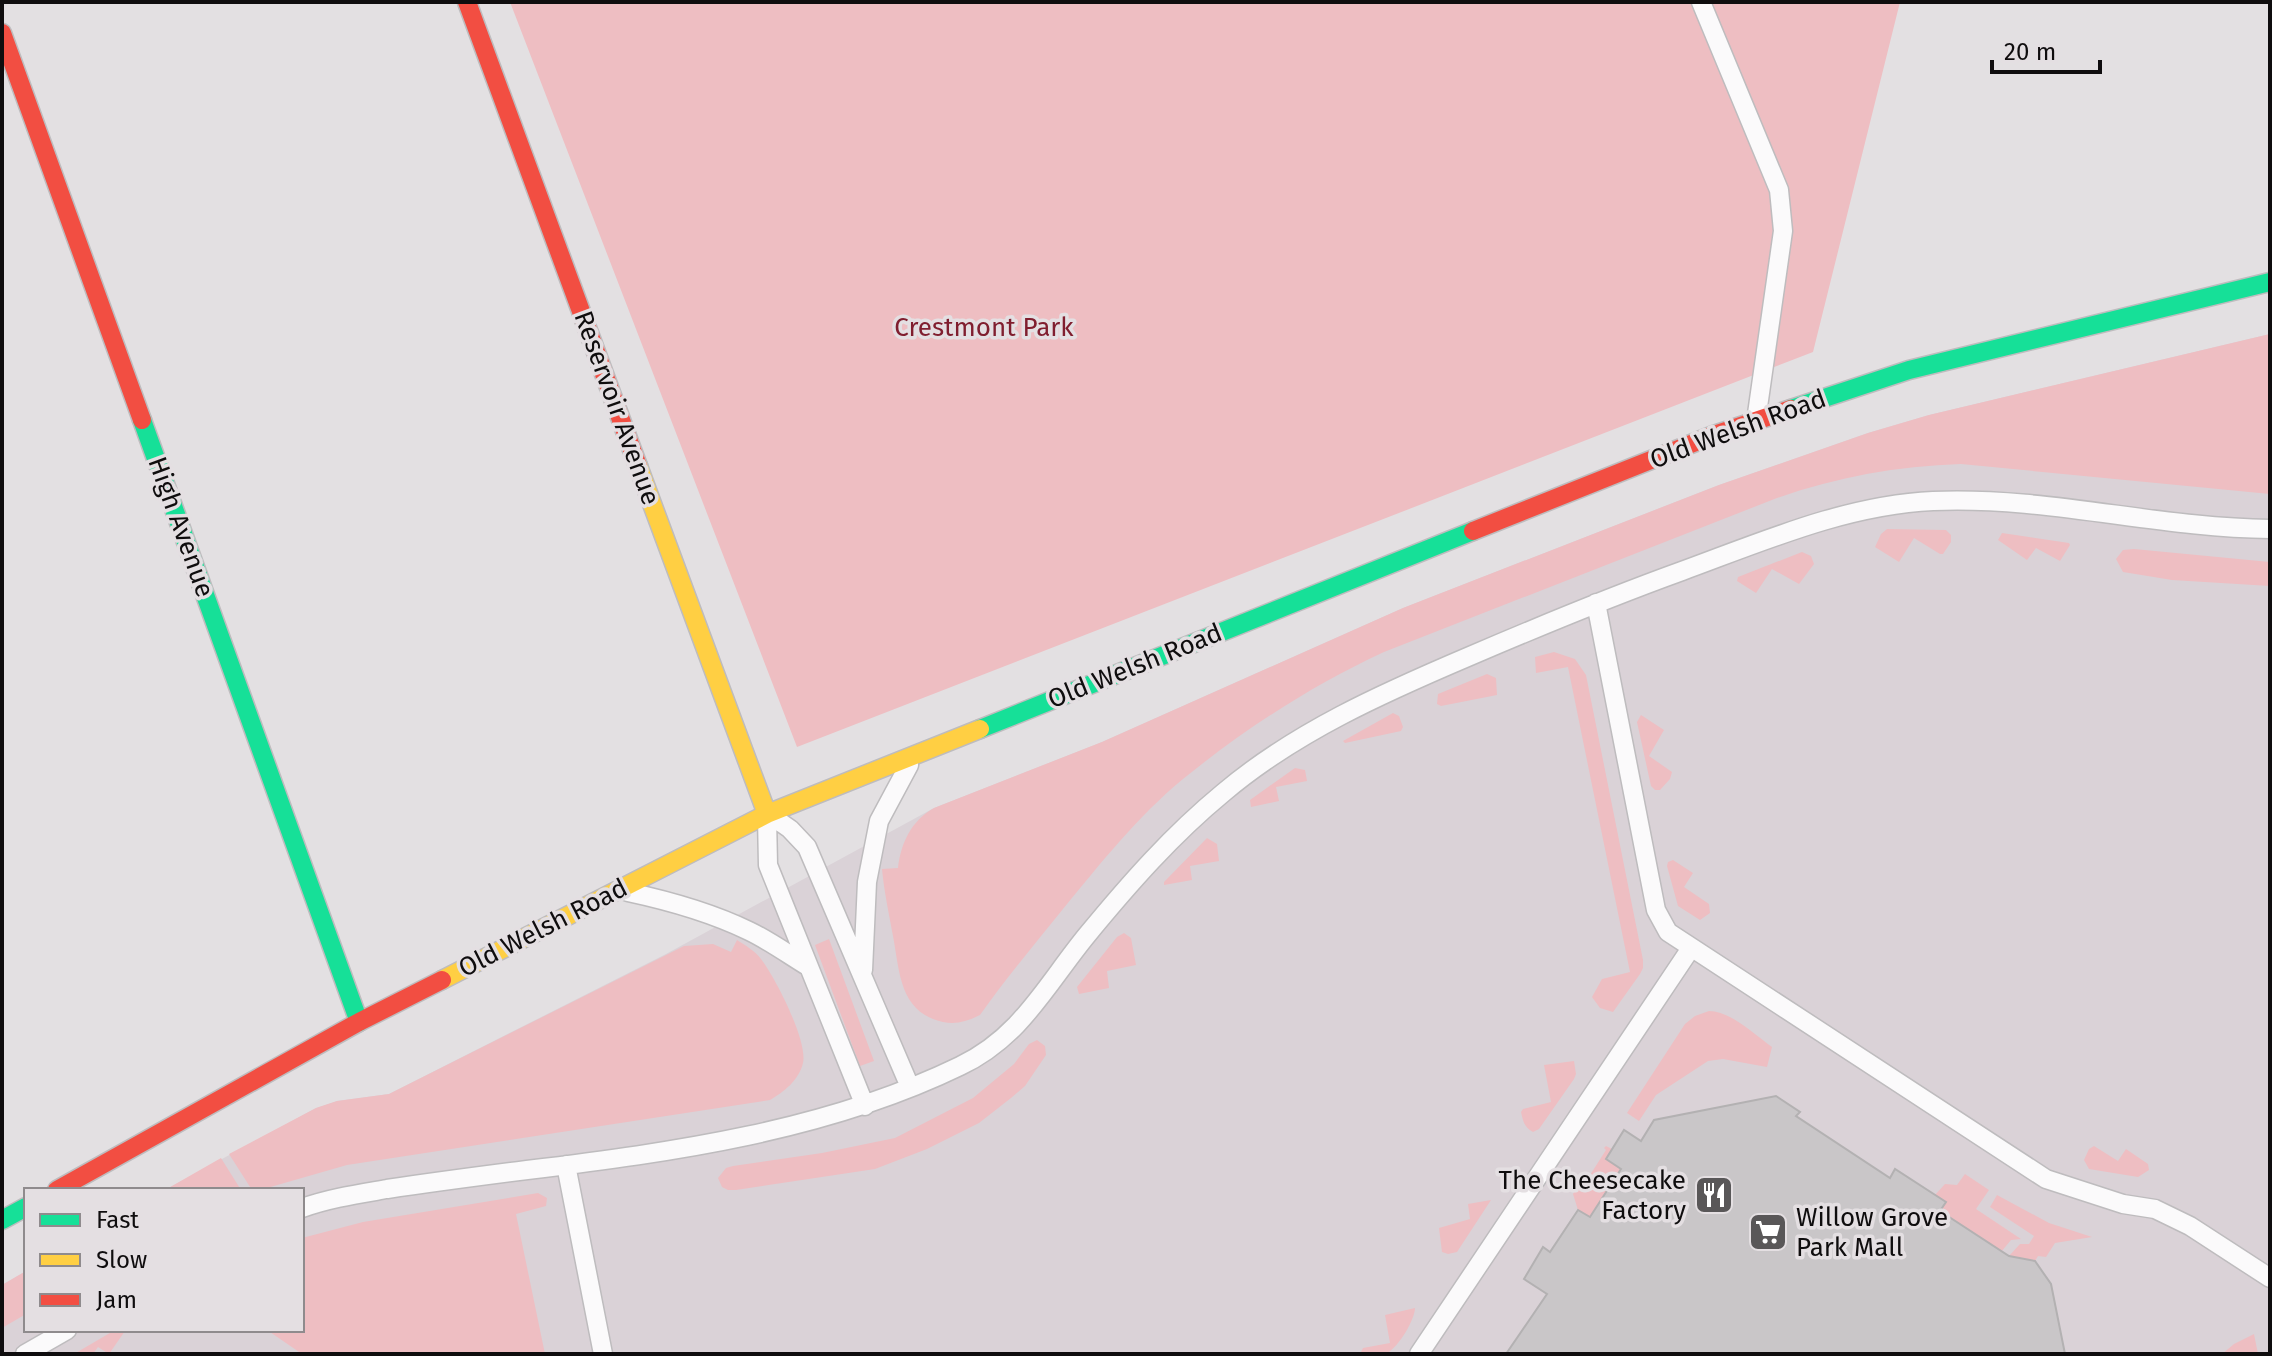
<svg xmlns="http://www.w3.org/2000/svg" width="2272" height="1356" font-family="'Fira Sans',sans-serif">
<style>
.built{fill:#dad2d7}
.green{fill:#eebec2}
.building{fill:#c9c6c8;stroke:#b3b1b2;stroke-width:2}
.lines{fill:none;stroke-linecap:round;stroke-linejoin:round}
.lane-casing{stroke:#bebcbe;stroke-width:21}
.fast-casing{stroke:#bebcbe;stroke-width:21}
.slow-casing{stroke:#bebcbe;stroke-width:21}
.jam-casing{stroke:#bebcbe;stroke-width:21}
.lane{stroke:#fbfafb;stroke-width:18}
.fast{stroke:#16e098;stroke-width:18}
.slow{stroke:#ffcf43;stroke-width:18}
.jam{stroke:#f24e42;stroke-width:18}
.labels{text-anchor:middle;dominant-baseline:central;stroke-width:7;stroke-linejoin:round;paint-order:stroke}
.park-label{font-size:26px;fill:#801e2f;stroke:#e4dfe2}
.street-label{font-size:26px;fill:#0f0d0e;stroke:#e4dfe2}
.poi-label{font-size:26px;fill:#0f0d0e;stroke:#e4dfe2;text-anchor:end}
</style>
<rect width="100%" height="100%" fill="#e3e0e2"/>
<path class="built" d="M2270,334V1354H2V1285L26,1271V1330H302V1190H165L316,1108L337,1101L389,1094L666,954L934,808L1102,742L1403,608L1719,485L1868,433L1929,415Z"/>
<path class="green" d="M510,2H1900L1813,352L797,747Z
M2270,334V494L1961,464C1897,466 1837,477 1777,498L1384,652C1311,686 1246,728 1183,779C1138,816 1100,864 1063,909C1035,944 1006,978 980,1015C964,1023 951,1026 933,1019C899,1006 899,967 893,936C889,914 884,891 882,869L898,868C901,843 911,821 934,808L1102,742L1403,608L1719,485L1868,433L1929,415Z
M1887,529L1946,530L1951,535V542L1943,554H1940L1914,538L1899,562L1875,547L1881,534Z
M2002,533L2069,543L2070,545L2060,561L2036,548L2027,560L1998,540Z
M2134,549L2270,562V586L2172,580L2123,572L2116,559L2123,550Z
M1802,552L1811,556L1814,564L1799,584L1772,569L1756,593L1737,581L1738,577Z
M1554,652L1575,659L1586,675L1643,960V968L1640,974L1613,1012L1600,1008L1592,997L1602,979L1630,972L1568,667L1536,673L1535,657Z
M1487,674L1496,678L1497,695L1441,706L1437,704L1438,694Z
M1393,713L1399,716L1403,727L1401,731L1345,743L1343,741Z
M1641,715L1664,730L1649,756L1672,772L1670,779L1660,790H1655L1651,786L1637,722Z
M1295,768L1305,770L1307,781L1276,787L1279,801L1251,807L1250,800Z
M1207,838L1217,844L1219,861L1190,866L1192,880L1164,885V882Z
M1673,860L1693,873L1684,887L1709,904L1710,913L1700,920L1678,906L1667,866L1668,862Z
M1124,933L1131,938L1136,965L1107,971L1109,988L1079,994L1077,987L1117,937Z
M829,939L874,1061L860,1066L815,945Z
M737,940C745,945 755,951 761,959C775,977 808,1041 803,1063C799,1080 784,1092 770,1100L347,1165L260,1190H252L229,1154L316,1108L337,1101L389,1094L684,946L713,944L731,952Z
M1709,1011C1731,1011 1755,1035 1772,1047L1767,1067L1723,1059L1708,1061L1656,1095L1639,1121L1627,1113L1685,1024L1695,1016Z
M1037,1040L1045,1046L1046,1055L1025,1086L1011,1098L979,1123L927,1149L875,1169L736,1190H728L722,1187L718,1178L726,1168L733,1166L822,1153L895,1138L973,1098L1014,1064L1029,1044Z
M1574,1061L1576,1074L1574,1079L1539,1129L1533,1132C1524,1127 1523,1121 1521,1112L1523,1109L1551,1102L1544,1065Z
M1606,1146L1612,1149L1606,1159L1621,1169L1590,1217L1578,1210L1573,1194L1579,1184L1583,1186L1606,1150L1604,1148Z
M2094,1146L2118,1161L2126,1149L2148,1164L2149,1170L2138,1177L2089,1169L2084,1160L2089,1149Z
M221,1158L241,1190H165Z
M1965,1174L1989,1190L1976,1209L2021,1239L2011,1240L2001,1252L1940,1211L1946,1202L1935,1195L1945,1184L1957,1185Z
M538,1193L547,1198L546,1206L516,1214L545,1354H302L267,1330H302V1238L363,1222Z
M1997,1195L2049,1223L2092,1237L2055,1243L2046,1257L2038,1256L2035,1261L2009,1256L2020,1244H2029L2034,1236L1990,1207Z
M1491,1200L1457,1252L1448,1254L1442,1252L1439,1228L1470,1219L1468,1204Z
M26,1271V1314L2,1328V1285Z
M1415,1308C1415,1319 1399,1347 1387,1353C1380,1356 1368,1354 1360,1354L1363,1348L1390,1343L1385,1315Z
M115,1330L125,1331L109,1354L98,1347L93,1354H74Z
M2254,1334L2258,1354H2222L2234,1344Z"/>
<path class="building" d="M1776,1096L1800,1112L1796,1116L1890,1178L1895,1169L1946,1202L1940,1211L2009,1256L2035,1261L2051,1284L2065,1354H1506L1547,1294L1524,1279L1543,1247L1550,1252L1578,1210L1590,1217L1621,1169L1606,1159L1624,1130L1641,1141L1654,1120Z"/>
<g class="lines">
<defs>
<path id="lane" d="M1701,2L1779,190L1783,231L1756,421
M1596,603L1656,910L1668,932L2046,1179L2123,1204L2155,1209L2190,1226L2270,1278
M770,815L790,829L807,847L910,1087
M767,817L768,865L865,1106
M628,892C670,901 710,912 749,931C770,941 789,955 809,967
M863,970L867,882L879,821L909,765
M566,1165L603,1354
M302,1208C330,1198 358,1194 387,1189C434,1182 480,1176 527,1170C674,1152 826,1131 960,1066C1021,1037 1046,985 1087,935C1129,884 1172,835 1223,793C1295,732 1383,693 1470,656C1540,626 1610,597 1682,571C1764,541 1846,505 1933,501C2046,496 2158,528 2270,529
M25,1354L67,1330
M1419,1354L1691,948"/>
<path id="fast" d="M1791,409L1909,370L2270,282
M142,420L359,1022
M980,729L1473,531
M2,1220L26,1207"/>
<path id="slow" d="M638,466L767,814
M442,980L767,814L980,729"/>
<path id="jam" d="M467,2L638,466
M2,33L142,420
M1473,531L1711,436L1791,409
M57,1190L359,1022L442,980"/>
</defs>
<use href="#lane" class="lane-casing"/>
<use href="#fast" class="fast-casing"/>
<use href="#slow" class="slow-casing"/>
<use href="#jam" class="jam-casing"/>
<use href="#lane" class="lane"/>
<use href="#fast" class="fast"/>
<use href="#slow" class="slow"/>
<use href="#jam" class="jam"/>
</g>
<defs>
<symbol id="restaurant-square" viewBox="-11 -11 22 22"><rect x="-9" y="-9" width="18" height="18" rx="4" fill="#595758" stroke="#e4dfe2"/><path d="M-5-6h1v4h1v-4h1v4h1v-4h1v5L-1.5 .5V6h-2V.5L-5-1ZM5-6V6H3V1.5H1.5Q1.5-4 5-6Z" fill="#fff"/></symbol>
<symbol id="supermarket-square" viewBox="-11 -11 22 22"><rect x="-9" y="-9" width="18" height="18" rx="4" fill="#595758" stroke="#e4dfe2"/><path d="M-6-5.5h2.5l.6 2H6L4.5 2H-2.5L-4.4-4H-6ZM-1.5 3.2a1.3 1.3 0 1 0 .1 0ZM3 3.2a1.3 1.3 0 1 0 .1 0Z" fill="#fff"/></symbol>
</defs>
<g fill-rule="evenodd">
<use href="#restaurant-square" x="1692" y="1173" width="44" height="44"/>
<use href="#supermarket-square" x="1746" y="1210" width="44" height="44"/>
</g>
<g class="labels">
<g class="park-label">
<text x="984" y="327">Crestmont Park</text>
</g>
<g class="street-label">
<text transform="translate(617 408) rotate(70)">Reservoir Avenue</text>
<text transform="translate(1738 429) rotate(-20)">Old Welsh Road</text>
<text transform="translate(181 527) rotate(70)">High Avenue</text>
<text transform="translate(1135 666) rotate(-22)">Old Welsh Road</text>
<text transform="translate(543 928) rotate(-27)">Old Welsh Road</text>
</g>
<g class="poi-label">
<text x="1686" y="1180">The Cheesecake<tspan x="1686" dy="30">Factory</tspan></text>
<text x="1796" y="1217" text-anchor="start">Willow Grove<tspan x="1796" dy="30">Park Mall</tspan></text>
</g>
</g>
<rect width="2272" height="1356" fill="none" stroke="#0f0d0e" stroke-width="8"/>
<rect x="24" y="1188" width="280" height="144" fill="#e4dfe2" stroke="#8f8b8d" stroke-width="2"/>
<rect x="40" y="1214" width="40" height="12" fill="#16e098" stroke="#8f8b8d" stroke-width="2"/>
<text x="96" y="1228" font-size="24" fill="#0f0d0e">Fast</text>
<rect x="40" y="1254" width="40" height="12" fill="#ffcf43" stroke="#8f8b8d" stroke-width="2"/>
<text x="96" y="1268" font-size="24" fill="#0f0d0e">Slow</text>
<rect x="40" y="1294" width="40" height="12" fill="#f24e42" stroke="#8f8b8d" stroke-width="2"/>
<text x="96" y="1308" font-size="24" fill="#0f0d0e">Jam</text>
<path d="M1992 60v12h108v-12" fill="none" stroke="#0f0d0e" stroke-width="4"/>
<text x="2004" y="60" font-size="24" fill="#0f0d0e" stroke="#e4dfe2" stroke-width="6" paint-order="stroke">20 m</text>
</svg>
